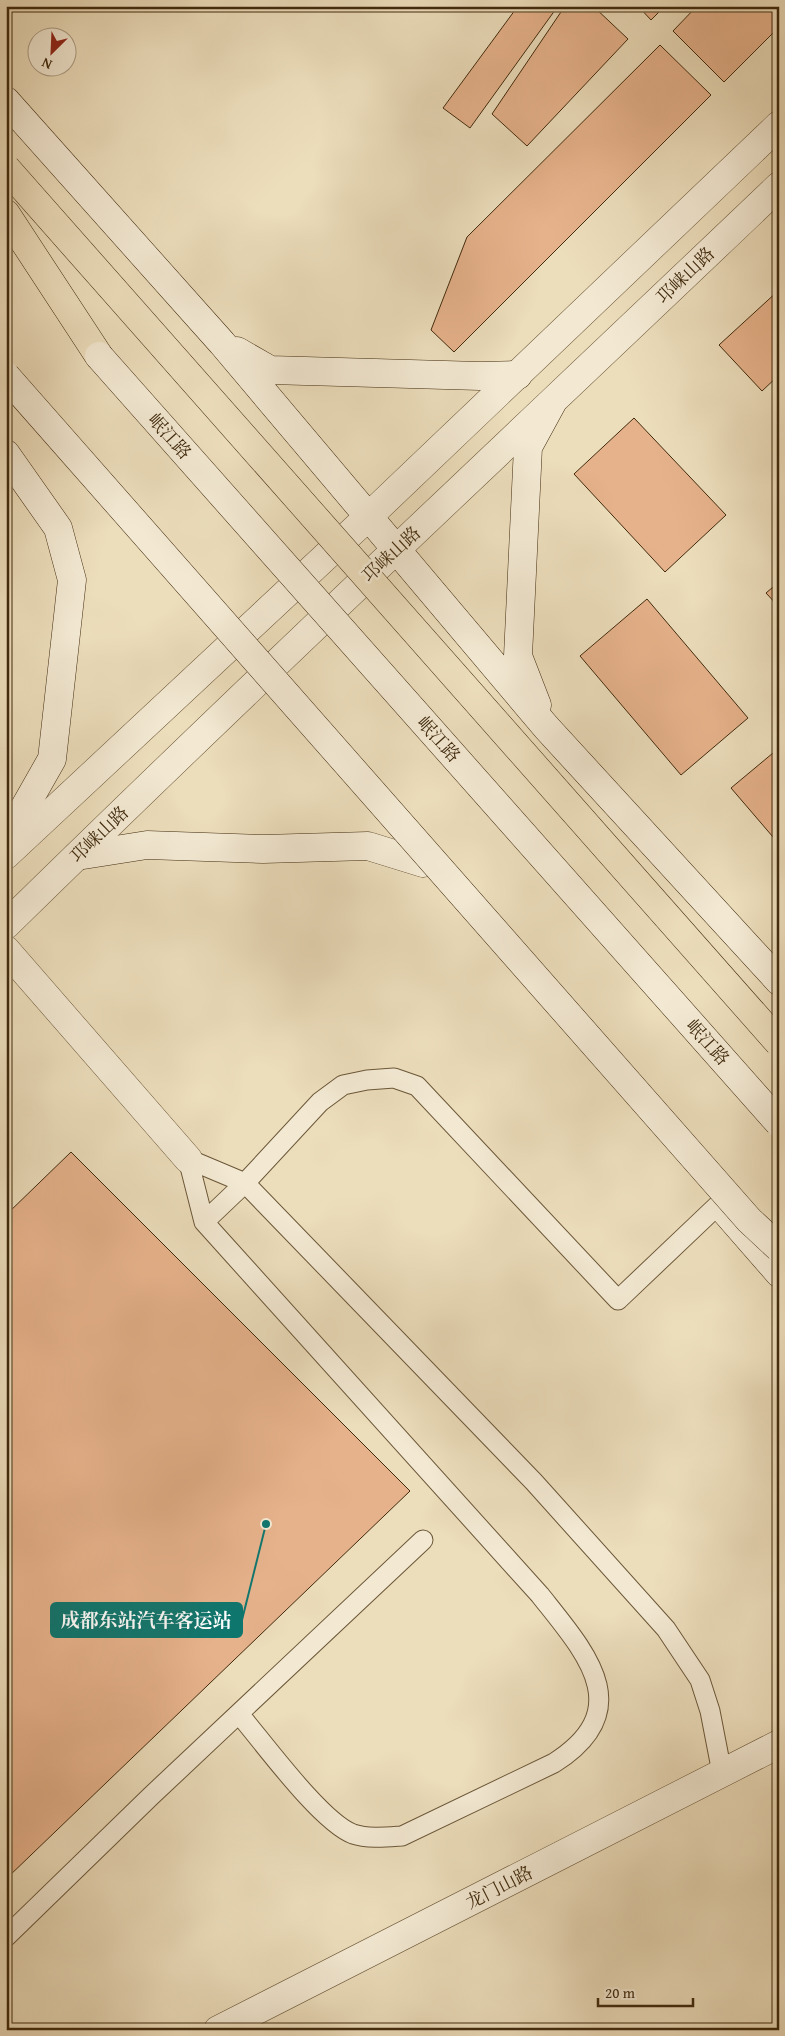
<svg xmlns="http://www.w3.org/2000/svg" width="785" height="2036" font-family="'Gentium Book Plus','Noto Serif SC',serif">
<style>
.building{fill:#e6b28b;stroke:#402a0d}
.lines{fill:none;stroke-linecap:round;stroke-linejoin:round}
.service-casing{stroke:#6b5738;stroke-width:21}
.minor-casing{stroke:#6b5738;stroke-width:29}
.tertiary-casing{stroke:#6b5738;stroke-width:29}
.secondary-casing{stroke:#402a0d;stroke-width:29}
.trunk-casing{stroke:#402a0d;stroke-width:29}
.service{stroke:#f3e9d3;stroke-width:19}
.minor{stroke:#f3e9d3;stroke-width:28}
.tertiary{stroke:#f3e9d3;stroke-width:28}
.secondary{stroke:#f3e9d3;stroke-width:28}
.trunk{stroke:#ecddbb;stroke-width:28}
.secondary-bridge-casing{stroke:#402a0d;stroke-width:29;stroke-linecap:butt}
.trunk-bridge-casing{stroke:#402a0d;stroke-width:29;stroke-linecap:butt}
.secondary-bridge{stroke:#f3e9d3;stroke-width:28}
.trunk-bridge{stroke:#ecddbb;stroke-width:28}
.labels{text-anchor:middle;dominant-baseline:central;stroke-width:5;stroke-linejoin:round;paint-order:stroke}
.street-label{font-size:18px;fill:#402a0d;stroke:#f3e9d3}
.leader{fill:none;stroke:#0f766e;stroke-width:2}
.callout-dot{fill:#0f766e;stroke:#f3e9d3;stroke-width:2}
.callout{fill:#0f766e;stroke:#0f766e;stroke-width:2}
.callout-label{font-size:19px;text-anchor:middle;font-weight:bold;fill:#fff}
</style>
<rect width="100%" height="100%" fill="#ecddbb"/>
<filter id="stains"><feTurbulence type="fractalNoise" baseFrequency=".004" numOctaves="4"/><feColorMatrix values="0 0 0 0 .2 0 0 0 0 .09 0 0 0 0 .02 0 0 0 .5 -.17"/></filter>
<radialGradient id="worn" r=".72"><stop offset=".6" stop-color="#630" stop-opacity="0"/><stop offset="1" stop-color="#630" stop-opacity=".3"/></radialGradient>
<path class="building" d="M518,6H558L470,128L443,108Z
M565,6H593L628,39L527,146L492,114Z
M638,6H665L651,20Z
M697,6H779V27L724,82L673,31Z
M660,45L711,95L454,352L431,330L467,237Z
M779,290V375L762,391L719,345Z
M634,418L726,515L665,572L574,474Z
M779,582V607L766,593Z
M647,599L748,718L681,775L580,656Z
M779,748V844L731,788Z
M71,1152L410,1491L6,1879V1215Z"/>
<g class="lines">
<defs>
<path id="service" d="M188,1159L204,1222L540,1595C585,1652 639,1709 554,1763L402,1836C387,1837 368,1839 353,1834C321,1822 263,1742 239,1714
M188,1159L245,1183L534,1482L666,1629L700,1680L710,1711L722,1773
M204,1222L245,1183L320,1102L343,1085L367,1080L394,1078L417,1086L618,1300L719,1204
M6,1937L151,1796L423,1540"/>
<path id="minor" d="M6,950L188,1159
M218,2030L779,1744"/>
<path id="tertiary" d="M6,855L368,517L779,125
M6,925C261,675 521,432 779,186"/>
<path id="secondary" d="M6,101L222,343L546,727L779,981
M237,351L270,370L480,376L518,375
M6,454L58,528L72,580L52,759L6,840
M537,705L518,656L528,447L552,403
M77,856L147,845L263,849L368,846L423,863
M725,1211L779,1273"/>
<path id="trunk" d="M6,214L99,356"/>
</defs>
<use href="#service" class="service-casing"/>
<use href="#minor" class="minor-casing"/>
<use href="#tertiary" class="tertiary-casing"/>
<use href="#secondary" class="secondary-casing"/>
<use href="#trunk" class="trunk-casing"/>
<use href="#service" class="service"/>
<use href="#minor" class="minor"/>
<use href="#tertiary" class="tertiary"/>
<use href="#secondary" class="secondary"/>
<use href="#trunk" class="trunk"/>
<defs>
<path id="secondary-bridge" d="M99,356L779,1123
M6,376L749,1220L779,1248"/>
<path id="trunk-bridge" d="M6,168L779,1043"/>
</defs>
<use href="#secondary-bridge" class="secondary-bridge-casing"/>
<use href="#trunk-bridge" class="trunk-bridge-casing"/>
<use href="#secondary-bridge" class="secondary-bridge"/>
<use href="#trunk-bridge" class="trunk-bridge"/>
</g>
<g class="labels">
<g class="street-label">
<text transform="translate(685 275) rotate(-44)">邛崃山路</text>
<text transform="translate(170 436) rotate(48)">岷江路</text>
<text transform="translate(391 554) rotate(-43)">邛崃山路</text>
<text transform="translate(439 739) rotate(48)">岷江路</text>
<text transform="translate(99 834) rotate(-44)">邛崃山路</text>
<text transform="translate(708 1042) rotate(48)">岷江路</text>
<text transform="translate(499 1887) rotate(-27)">龙门山路</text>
</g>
</g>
<path class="leader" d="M266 1524L242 1620"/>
<circle class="callout-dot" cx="266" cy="1524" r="5"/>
<rect class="callout" x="51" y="1603" width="191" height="34" rx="5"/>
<g class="callout-label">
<text x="146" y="1627">成都东站汽车客运站</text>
</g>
<rect width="785" height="2036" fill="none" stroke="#ecddbb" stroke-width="25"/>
<rect x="8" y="8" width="770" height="2021" fill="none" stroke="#402a0d" stroke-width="2.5"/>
<rect x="12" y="12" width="760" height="2011" fill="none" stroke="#402a0d"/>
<g transform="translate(52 52) rotate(204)"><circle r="24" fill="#f3e9d3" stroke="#ab9d84"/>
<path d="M0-4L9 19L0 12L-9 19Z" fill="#8f2418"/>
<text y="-8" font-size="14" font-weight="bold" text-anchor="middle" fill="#402a0d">N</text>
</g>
<path d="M598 1998v8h95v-8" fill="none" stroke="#402a0d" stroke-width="2.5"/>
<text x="605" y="1998" font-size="15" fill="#402a0d" stroke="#f3e9d3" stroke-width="4" paint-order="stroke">20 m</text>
<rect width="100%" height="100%" filter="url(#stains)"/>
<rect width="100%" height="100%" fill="url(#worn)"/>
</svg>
